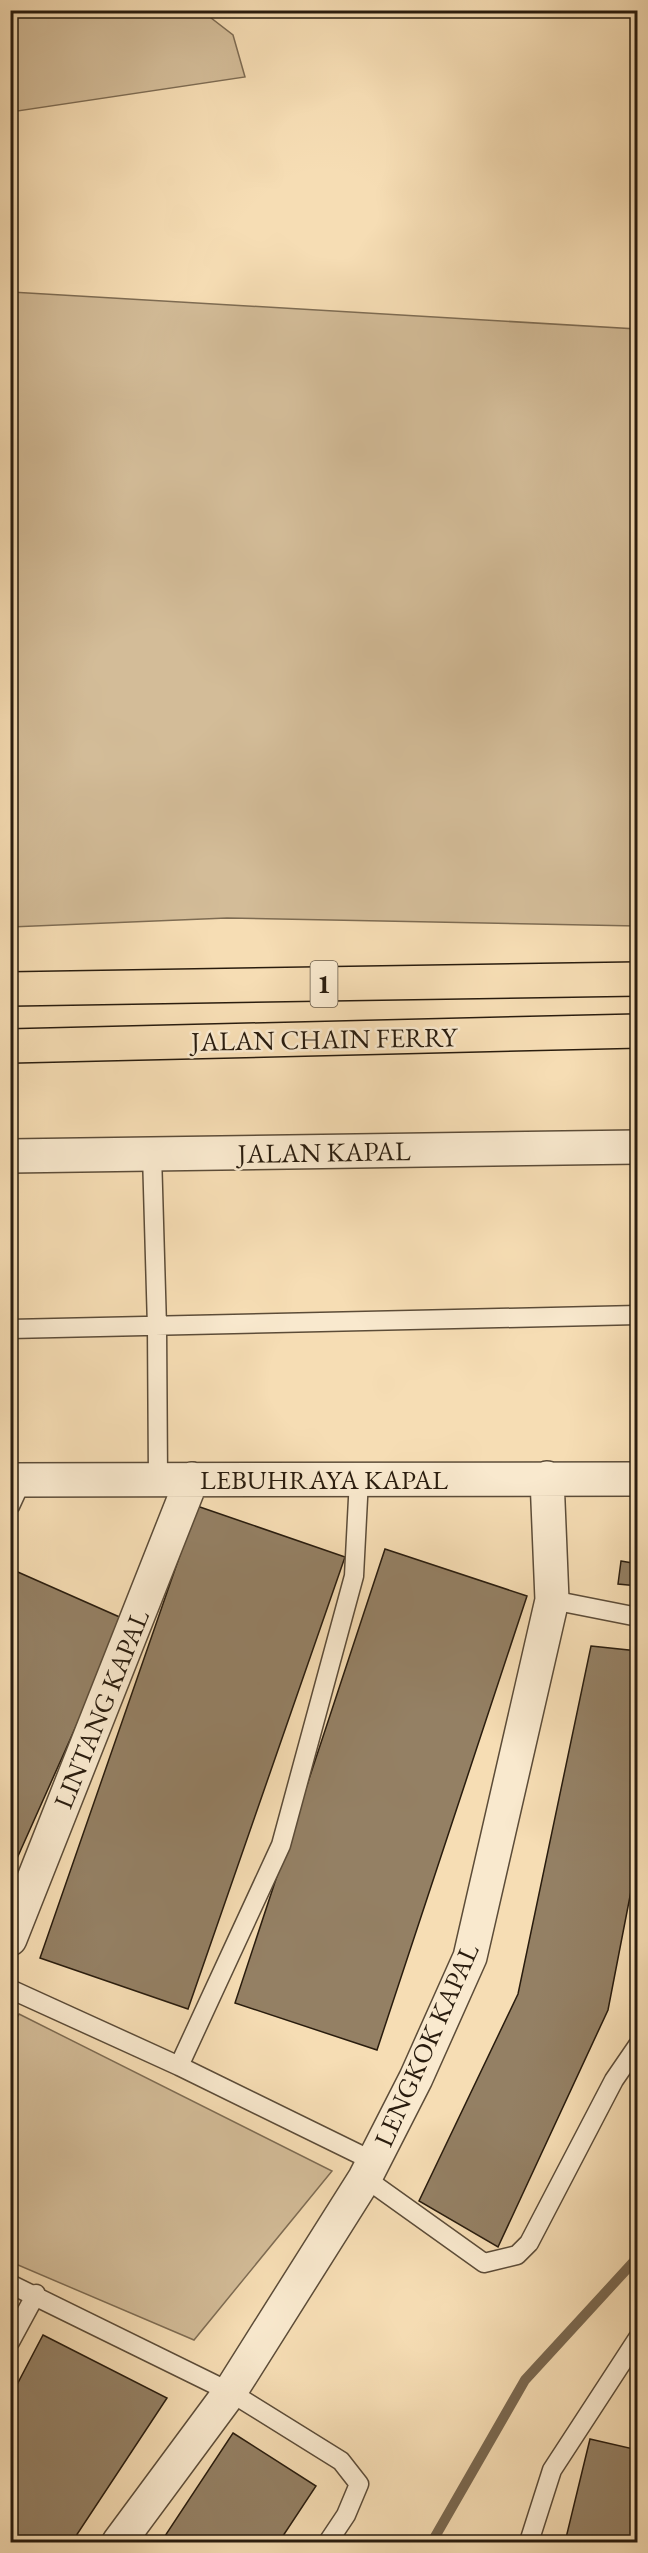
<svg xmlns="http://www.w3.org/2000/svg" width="648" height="2553" font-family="'EB Garamond',serif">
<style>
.green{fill:#d3bc98;stroke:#7e6c53;stroke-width:1.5}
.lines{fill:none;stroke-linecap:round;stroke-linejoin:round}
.stream{stroke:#7a6850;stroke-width:10}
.building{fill:#948064;stroke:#291c0e;stroke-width:1.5}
.service-casing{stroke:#5c4c38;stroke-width:21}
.minor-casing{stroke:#5c4c38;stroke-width:36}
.trunk-casing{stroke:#291c0e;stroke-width:36}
.service{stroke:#f9e9ce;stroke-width:18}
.minor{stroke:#f9e9ce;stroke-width:33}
.trunk{stroke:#f6ddb4;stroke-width:33}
.labels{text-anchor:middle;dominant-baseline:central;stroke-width:5;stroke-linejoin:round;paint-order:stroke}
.shield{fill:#f9e9ce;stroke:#675a48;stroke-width:1.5}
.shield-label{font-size:26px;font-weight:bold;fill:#291c0e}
.street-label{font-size:27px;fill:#291c0e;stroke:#f9e9ce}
</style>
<rect width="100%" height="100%" fill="#f6ddb4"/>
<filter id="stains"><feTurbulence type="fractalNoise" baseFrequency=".00333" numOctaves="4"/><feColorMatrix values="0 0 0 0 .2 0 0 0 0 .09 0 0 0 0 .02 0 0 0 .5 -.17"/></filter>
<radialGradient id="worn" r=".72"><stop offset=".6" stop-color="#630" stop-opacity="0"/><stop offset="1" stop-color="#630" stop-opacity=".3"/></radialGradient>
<path class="green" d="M11,10L202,11L233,35L245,77L11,112Z
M11,292L637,329V926L227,918L11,927Z
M19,2014L332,2171L194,2340L11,2262L10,2029Z"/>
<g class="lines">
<path class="stream" d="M432,2542L525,2380L638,2257"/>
</g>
<path class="building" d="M197,1506L345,1557L188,2009L40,1958Z
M385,1549L527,1596L377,2050L235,2003Z
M621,1561L638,1564V1586L618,1584Z
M11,1569L124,1619L10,1874V1571Z
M591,1646L638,1651V1855L608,2010L498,2247L419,2201L518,1994Z
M43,2335L167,2398L72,2542H10V2398Z
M233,2433L316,2486L279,2542H161Z
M590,2439L638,2450V2542H565Z"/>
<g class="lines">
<defs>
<path id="service" d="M152,1154L157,1327L158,1479
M10,1329L638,1315
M10,1506L22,1480
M552,1600L638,1617
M10,1989L179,2066L375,2162
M179,2066L281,1845L354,1576L359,1479
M365,2178L484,2263L517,2255L529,2243L614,2080L638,2045
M10,2284L230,2392L341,2461L359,2484L346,2515L328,2542
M10,2342L36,2294
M529,2542L552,2470L638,2338"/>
<path id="minor" d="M10,1156L638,1147
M10,1480L638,1479
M10,1939L192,1479
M119,2542L230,2392L365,2178L416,2078L470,1957L552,1600L547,1478"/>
<path id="trunk" d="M10,989L638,979
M10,1046L638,1031"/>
</defs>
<use href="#service" class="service-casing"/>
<use href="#minor" class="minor-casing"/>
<use href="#trunk" class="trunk-casing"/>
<use href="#service" class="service"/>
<use href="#minor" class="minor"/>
<use href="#trunk" class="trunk"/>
</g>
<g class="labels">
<rect class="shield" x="310.5" y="961" width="27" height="46" rx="4.5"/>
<g class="shield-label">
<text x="324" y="984">1</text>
</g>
<g class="street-label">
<text transform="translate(324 1039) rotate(-1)">JALAN CHAIN FERRY</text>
<text transform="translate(324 1152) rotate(-1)">JALAN KAPAL</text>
<text x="324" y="1479">LEBUHRAYA KAPAL</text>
<text transform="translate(101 1709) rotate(-68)">LINTANG KAPAL</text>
<text transform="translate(426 2045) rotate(-66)">LENGKOK KAPAL</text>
</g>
</g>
<rect width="648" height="2553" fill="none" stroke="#f6ddb4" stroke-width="36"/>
<rect x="12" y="12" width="624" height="2529" fill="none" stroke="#291c0e" stroke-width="3"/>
<rect x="18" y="18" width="612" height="2517" fill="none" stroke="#291c0e" stroke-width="1.5"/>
<rect width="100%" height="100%" filter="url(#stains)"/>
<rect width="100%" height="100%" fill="url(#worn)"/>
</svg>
